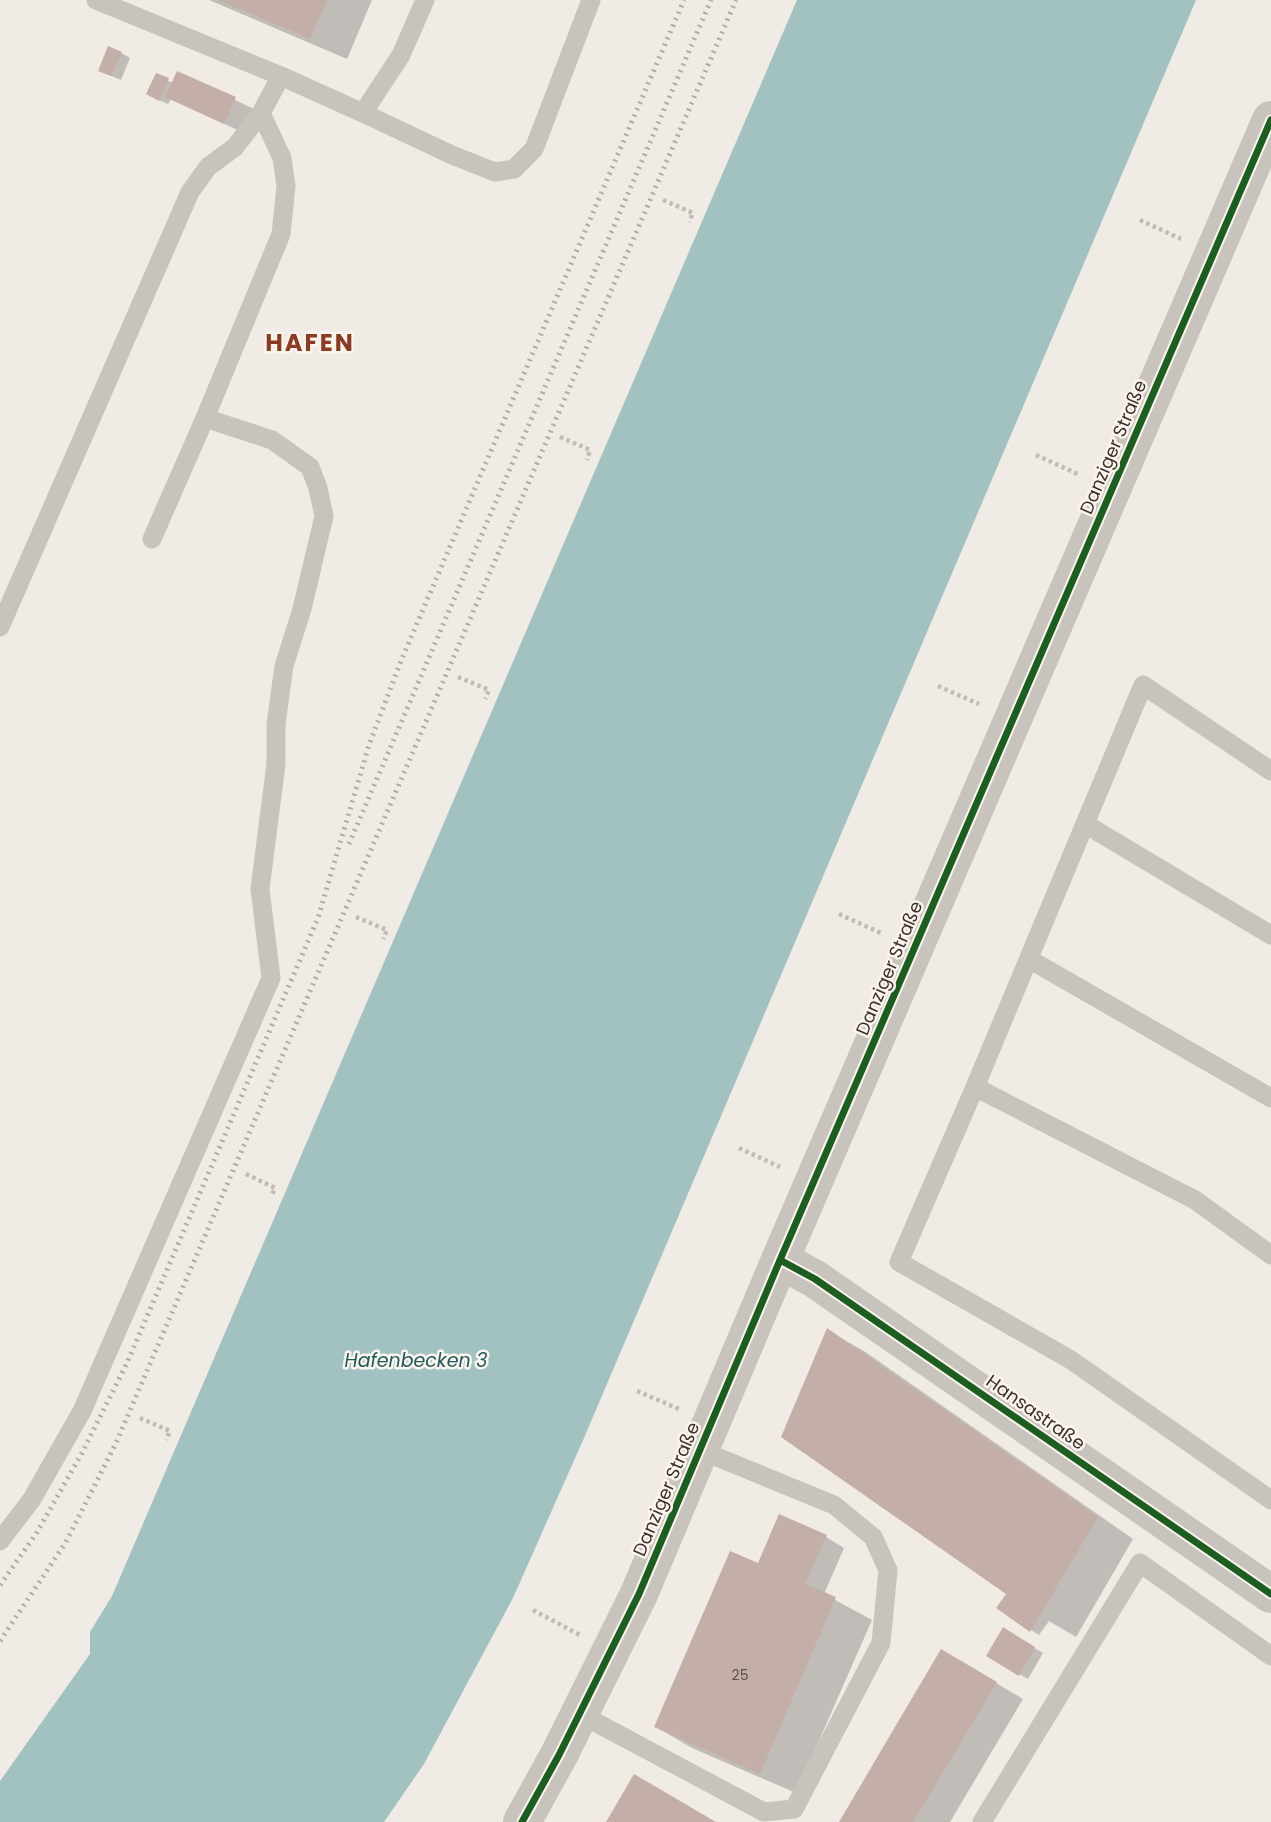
<svg xmlns="http://www.w3.org/2000/svg" width="1271" height="1822" font-family="Poppins,sans-serif">
<style>
.water{fill:#a1c2c1}
.shadow{fill:#0003}
.building{fill:#c3afa7}
.lines{fill:none;stroke-linecap:round;stroke-linejoin:round}
.path{stroke:#c2bbb6;stroke-width:4.5;stroke-dasharray:3.5 3.5;stroke-linecap:butt}
.lane{stroke:#c9c3be;stroke-width:19}
.street{stroke:#c9c3be;stroke-width:38}
.rail{stroke:#b1aca8;stroke-width:5;stroke-dasharray:2 5;stroke-linecap:butt}
.cycleway-casing{stroke:#fbf5ee;stroke-width:11}
.cycleway{stroke:#1b5e20;stroke-width:7}
.labels{text-anchor:middle;dominant-baseline:central;stroke-width:5;stroke-linejoin:round;paint-order:stroke}
.number-label{font-size:14px;fill:#5d504a}
.street-label{font-size:18px;fill:#3b302b;stroke:#fbf5ee}
.water-label{font-size:19px;font-style:italic;fill:#1f5a5e;stroke:#fbf5ee}
.district-label{font-size:24px;font-weight:bold;letter-spacing:2px;fill:#8c3b22;stroke:#fbf5ee}
</style>
<rect width="100%" height="100%" fill="#f0ebe5"/>
<path class="water" d="M797,0H1196L584,1438L513,1598L424,1764L384,1822H0V1781L90,1654V1632L112,1596Z"/>
<path class="shadow" d="M209,0H372L347,59Z
M121,53L130,58L121,80L109,75Z
M178,73L254,109L244,133L171,99L168,104L157,99L156,75L173,83Z
M828,1331L864,1351L1133,1539L1076,1637L1049,1621L1039,1635L1031,1630L1008,1594Z
M826,1537L844,1548L824,1594L872,1620L796,1793L692,1748L656,1727L759,1565Z
M1004,1630L1043,1653L1028,1679L988,1656Z
M942,1651L1023,1699L950,1822H841Z"/>
<path class="building" d="M218,0H327L310,39Z
M108,46L122,52L111,76L98,71Z
M177,71L236,97L224,124L165,97Z
M156,73L169,78L159,101L146,94Z
M827,1328L1098,1517L1030,1632L996,1608L1006,1594L781,1437Z
M779,1514L827,1535L805,1584L836,1597L760,1774L654,1727L730,1551L758,1563Z
M1003,1627L1035,1647L1019,1676L986,1656Z
M941,1649L997,1682L913,1822H839Z
M634,1774L716,1822H606Z"/>
<g class="lines">
<path class="path" d="M663,200L693,213L689,222
M1140,220L1181,239
M560,437L590,450L587,460
M1036,455L1080,475
M458,677L489,690L485,699
M938,686L979,704
M839,914L881,933
M356,917L387,930L383,939
M739,1148L780,1167
M246,1174L275,1188L271,1197
M637,1391L679,1409
M140,1418L170,1431L166,1440
M533,1610L580,1635"/>
<path class="lane" d="M96,0L281,76L363,113L401,55L425,0
M363,113L452,155L495,172L514,169L534,149L591,0
M152,539L205,418
M0,627L190,192L208,167L235,147L261,113L281,76
M1271,771L1143,685L975,1087L1195,1200L1271,1255
M1085,824L1271,935
M1029,959L1271,1098
M975,1087L899,1262L1071,1360L1271,1500
M0,1541L32,1499L82,1411L271,978L260,889L276,764V724L284,666L302,609L324,516L318,488L310,467L272,440L205,418L281,234L286,186L282,158L261,113
M580,1714L764,1812L794,1809L881,1643L888,1570L873,1537L834,1505L700,1450
M982,1822L1140,1563L1271,1656"/>
<path class="street" d="M780,1260L815,1279L1271,1594
M522,1822L559,1755L639,1594L780,1260L1271,120"/>
<path class="rail" d="M349,844L711,0
M0,1585L36,1534L82,1453L127,1363L318,918L369,745L401,661L684,0
M0,1641L66,1542L116,1443L736,0"/>
<defs>
<path id="cycleway" d="M780,1260L815,1279L1271,1594
M522,1822L559,1755L639,1594L780,1260L1271,120"/>
</defs>
<use href="#cycleway" class="cycleway-casing"/>
<use href="#cycleway" class="cycleway"/>
</g>
<g class="labels">
<g class="number-label">
<text x="740" y="1675">25</text>
</g>
<g class="street-label">
<text transform="translate(1113 447) rotate(-67)">Danziger Straße</text>
<text transform="translate(889 968) rotate(-67)">Danziger Straße</text>
<text transform="translate(1036 1412) rotate(35)">Hansastraße</text>
<text transform="translate(666 1489) rotate(-67)">Danziger Straße</text>
</g>
<g class="water-label">
<text x="416" y="1360">Hafenbecken 3</text>
</g>
<g class="district-label">
<text x="310" y="342">HAFEN</text>
</g>
</g>
</svg>
